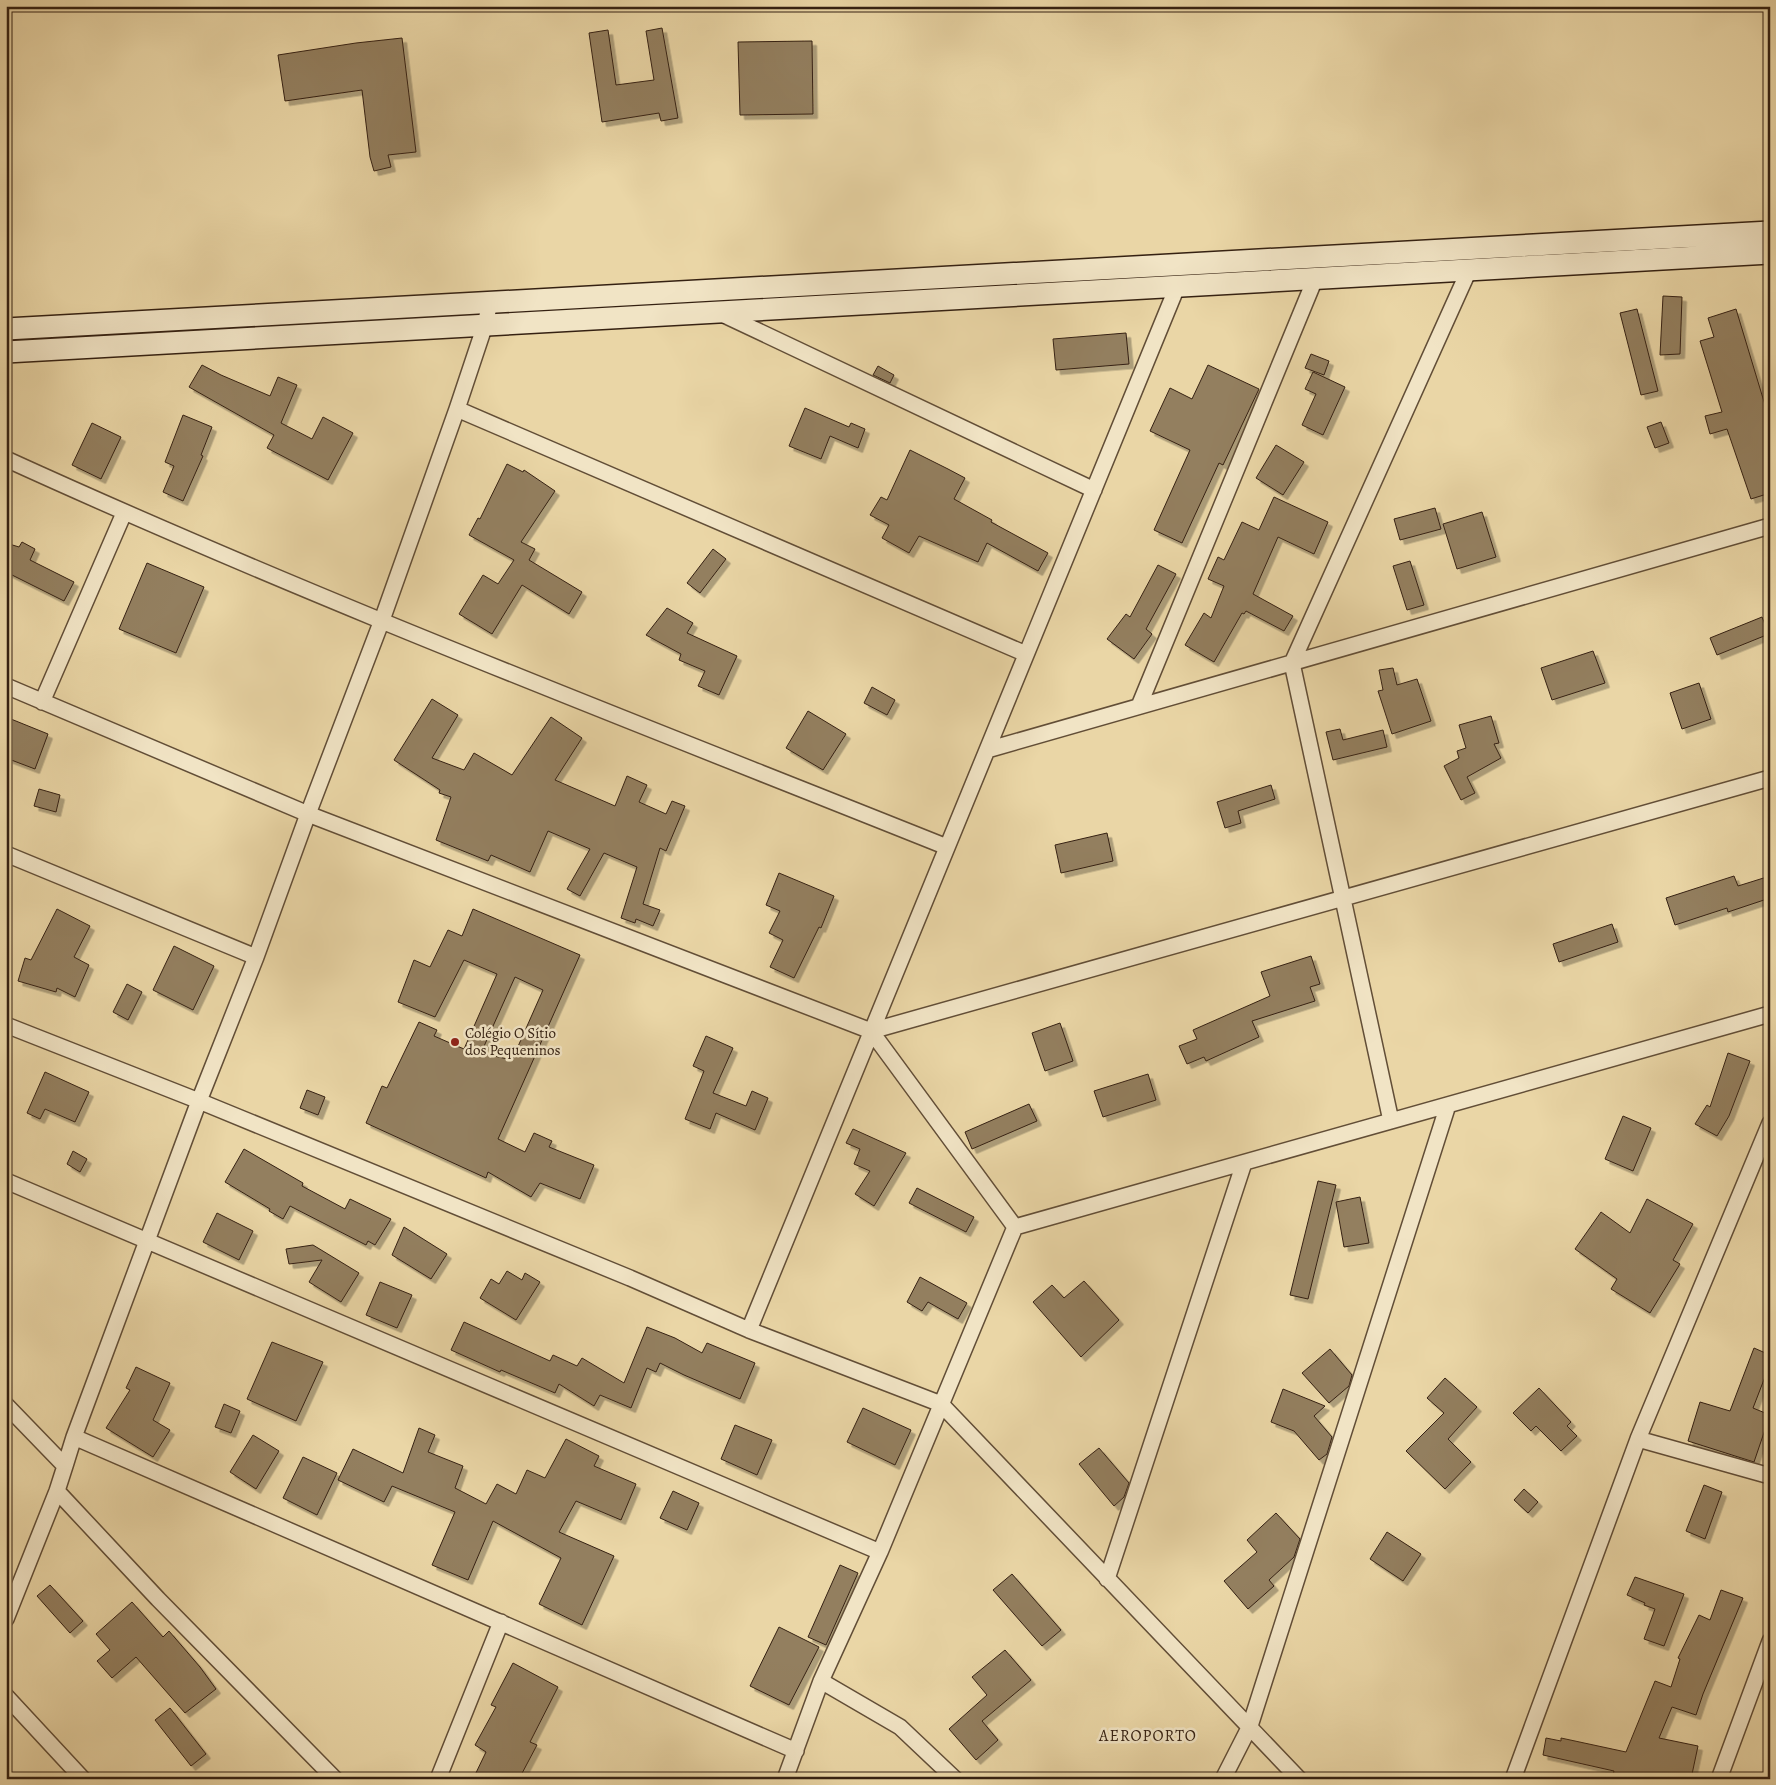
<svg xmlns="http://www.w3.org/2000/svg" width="1776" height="1785" font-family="Alegreya,serif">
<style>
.building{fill:#937f5f;stroke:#352112;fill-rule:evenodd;filter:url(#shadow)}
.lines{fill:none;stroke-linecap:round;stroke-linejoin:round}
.street-casing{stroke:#624e37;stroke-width:18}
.secondary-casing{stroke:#352112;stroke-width:24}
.street{stroke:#f1e4c5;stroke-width:15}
.secondary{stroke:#f1e4c5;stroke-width:21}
.poi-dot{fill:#8f2418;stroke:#f1e4c5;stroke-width:2}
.labels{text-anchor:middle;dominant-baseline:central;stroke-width:5;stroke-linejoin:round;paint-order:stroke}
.poi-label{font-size:15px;fill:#352112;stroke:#f1e4c5;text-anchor:start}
.neighbourhood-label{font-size:16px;letter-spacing:1px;fill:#352112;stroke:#f1e4c5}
</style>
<defs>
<filter id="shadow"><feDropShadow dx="4.5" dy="4.5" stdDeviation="0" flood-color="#0004"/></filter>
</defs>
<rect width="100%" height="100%" fill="#ead6a6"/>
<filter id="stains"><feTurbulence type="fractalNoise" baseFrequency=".004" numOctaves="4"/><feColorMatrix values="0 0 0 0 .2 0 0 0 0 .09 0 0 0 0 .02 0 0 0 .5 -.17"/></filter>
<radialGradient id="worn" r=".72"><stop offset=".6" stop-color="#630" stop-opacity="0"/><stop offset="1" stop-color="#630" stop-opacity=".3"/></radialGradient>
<path class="building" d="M662,28L678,118L661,121L659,113L602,122L589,33L608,30L616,85L654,80L646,31Z
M402,38L416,152L388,155L391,167L374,171L370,157L362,90L285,101L278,55L356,43Z
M812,41L813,114L740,115L738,42Z
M1663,296L1682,297L1680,354L1660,355Z
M1637,309L1658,391L1641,395L1620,313Z
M1736,309L1765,405L1770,404V493L1751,499L1727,429L1710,434L1705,416L1722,412L1700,341L1714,337L1708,318Z
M1126,333L1129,364L1056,370L1053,339Z
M1311,354L1329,361L1324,375L1305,368Z
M202,365L221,375L270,396L278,377L297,385L281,423L312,439L323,417L353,433L328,480L267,448L274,435L189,387Z
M1208,365L1259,389L1223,465L1219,463L1182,543L1154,530L1190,450L1150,431L1170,388L1192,399Z
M878,366L894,375L890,383L873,375Z
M1313,372L1345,387L1323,435L1302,425L1316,394L1305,389Z
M805,408L849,427L851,423L865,429L858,448L830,436L821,459L789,446Z
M183,415L212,427L201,455L203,456L183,501L163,492L174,466L165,462Z
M1661,422L1669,443L1655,448L1647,427Z
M92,423L121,437L101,479L72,465Z
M1276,445L1304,462L1283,495L1256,478Z
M910,450L948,469L965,478L954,499L992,520L991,522L1048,553L1038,571L987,543L978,562L919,536L909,553L882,538L889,525L870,515L881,497L887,500Z
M507,464L523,472L524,470L555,491L521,542L535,549L529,560L582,592L569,614L522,585L492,634L459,614L483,575L498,584L514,560L469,535L478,518L480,519Z
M1274,497L1328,522L1314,554L1278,537L1253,594L1293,616L1284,631L1246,611L1244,614L1242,613L1214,662L1185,645L1204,613L1211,618L1224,586L1208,579L1218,557L1224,560L1242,522L1259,530Z
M1435,508L1441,529L1400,540L1394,519Z
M1482,512L1496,557L1457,569L1443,524Z
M22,542L35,549L30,560L74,582L64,601L6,572V543L19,547Z
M713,549L726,559L700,593L687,583Z
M1410,561L1424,605L1407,610L1393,566Z
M147,563L204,587L176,653L119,629Z
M1158,565L1176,574L1146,629L1152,634L1134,659L1107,639L1126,614L1130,617Z
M667,608L693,623L687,633L737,656L719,695L698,686L705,671L679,660L681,654L646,635Z
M1762,617L1769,634L1717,655L1710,638Z
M1593,651L1605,683L1552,700L1541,668Z
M1393,668L1397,685L1417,679L1431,721L1392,734L1378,691L1383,690L1379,670Z
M1699,683L1711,719L1682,729L1670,693Z
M872,687L895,700L887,715L864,703Z
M432,699L458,715L432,758L464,770L474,753L512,775L551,717L582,738L555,780L615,806L627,776L647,785L639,802L666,814L672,801L685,806L666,851L660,848L643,904L660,910L653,926L636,919L635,923L621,918L637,867L604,853L580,896L567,889L590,849L548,831L530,872L491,855L488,861L436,840L451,797L439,793L440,790L394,760Z
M808,711L846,734L823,770L786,748Z
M1491,716L1499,743L1494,744L1501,758L1467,777L1475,793L1461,800L1444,766L1459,758L1457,751L1466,748L1459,725Z
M6,717L48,734L35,769L6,758Z
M1340,729L1343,740L1383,730L1387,747L1333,760L1326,732Z
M1271,785L1275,799L1238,811L1241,823L1225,828L1217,802Z
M39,789L60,795L56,812L34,806Z
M1107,833L1113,861L1061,873L1055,845Z
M779,873L834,896L821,928L819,927L794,978L770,967L783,940L769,933L780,911L766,905Z
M1734,876L1738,886L1770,876V898L1728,912L1727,908L1675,925L1666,898Z
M57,909L90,926L74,957L89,965L75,997L57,988L56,992L18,981L25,958L31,960Z
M473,909L580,955L498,1139L525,1152L534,1133L552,1141L549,1147L594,1165L580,1199L540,1183L531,1197L488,1172L486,1178L366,1123L382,1086L387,1088L419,1022L437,1030L434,1036L464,1049L497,974L464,960L435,1017L398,1002L414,960L430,967L448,930L462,936ZM515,977L543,990L512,1060L481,1053Z
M1612,924L1618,942L1559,962L1553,944Z
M174,946L214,966L193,1010L153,990Z
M1311,956L1320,984L1310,987L1315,1001L1252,1021L1259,1037L1206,1061L1204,1057L1187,1064L1179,1046L1197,1039L1193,1030L1270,996L1261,972Z
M127,984L142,992L128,1020L113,1012Z
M1060,1023L1073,1061L1045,1071L1032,1033Z
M706,1036L733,1048L713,1093L746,1106L752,1091L768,1098L755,1130L716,1113L710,1129L685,1119L704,1071L693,1066Z
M1728,1053L1750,1061L1729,1116L1717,1136L1695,1124L1707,1105L1710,1107Z
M45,1072L89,1092L75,1122L45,1109L40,1119L27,1113Z
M1148,1074L1156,1100L1103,1117L1094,1091Z
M307,1090L325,1097L318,1115L300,1108Z
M1029,1104L1037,1121L972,1149L965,1132Z
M1623,1116L1651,1128L1633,1171L1605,1159Z
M853,1129L906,1153L874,1206L855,1194L870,1171L854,1164L860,1149L846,1143Z
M244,1149L303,1183L302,1186L345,1209L350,1199L391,1219L375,1245L368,1241L366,1245L290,1206L283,1219L269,1211L270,1209L225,1182Z
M73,1151L87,1159L80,1172L67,1164Z
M1318,1181L1336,1185L1308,1299L1290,1295Z
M917,1188L974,1217L966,1232L909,1203Z
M1360,1197L1369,1243L1344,1247L1336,1202Z
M1647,1199L1693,1224L1673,1260L1680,1264L1650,1313L1611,1289L1617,1279L1575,1249L1601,1212L1630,1233Z
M217,1213L253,1231L239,1260L203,1242Z
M404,1227L447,1254L431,1279L392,1255Z
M313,1245L359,1273L341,1302L309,1282L322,1260L289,1264L286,1249Z
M507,1271L522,1280L525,1273L540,1282L516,1320L480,1298L491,1279L499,1284Z
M920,1277L967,1303L958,1319L928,1302L922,1311L907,1302Z
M1084,1281L1119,1320L1081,1357L1033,1302L1052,1285L1064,1298Z
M380,1282L412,1295L397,1328L366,1315Z
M464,1322L550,1361L553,1355L577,1366L582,1358L624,1383L647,1327L675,1338L702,1353L707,1343L755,1363L740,1399L684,1375L660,1363L656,1372L647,1368L631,1408L600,1395L594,1406L559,1384L555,1393L501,1370L500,1372L451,1350Z
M272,1342L323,1362L296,1421L247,1399Z
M1754,1348L1770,1355V1364L1753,1408L1770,1415L1754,1462L1688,1441L1700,1402L1730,1411Z
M1330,1349L1352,1375L1349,1386L1329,1403L1302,1373Z
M136,1367L170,1383L153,1420L170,1430L153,1457L106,1428L130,1390L126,1388Z
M1445,1378L1477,1407L1448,1439L1471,1462L1445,1489L1406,1451L1444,1413L1427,1398Z
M1539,1388L1571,1422L1567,1426L1577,1436L1561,1451L1536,1426L1531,1431L1513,1413Z
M1283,1389L1325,1406L1314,1416L1332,1437L1327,1454L1319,1460L1294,1431L1271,1422Z
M224,1404L240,1411L231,1433L215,1427Z
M863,1408L911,1430L895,1465L847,1442Z
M735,1425L772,1440L757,1475L721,1459Z
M419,1428L435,1435L428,1452L463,1466L455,1488L486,1504L497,1484L516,1494L527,1470L545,1478L566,1439L599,1456L594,1466L636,1484L621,1520L576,1501L559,1532L614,1556L582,1625L539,1604L561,1558L493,1521L468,1580L432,1565L455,1512L392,1486L384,1502L338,1480L353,1449L403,1473Z
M253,1435L279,1451L256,1489L230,1472Z
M1099,1448L1129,1483L1124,1497L1114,1506L1079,1464Z
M303,1457L337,1473L317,1515L283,1498Z
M1704,1485L1722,1492L1705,1539L1686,1531Z
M1524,1489L1538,1502L1528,1513L1514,1500Z
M673,1491L699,1503L687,1530L660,1518Z
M1276,1513L1300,1539L1294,1557L1269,1580L1274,1586L1248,1609L1224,1581L1257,1552L1247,1540Z
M1387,1532L1421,1554L1403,1581L1370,1559Z
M840,1565L858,1573L826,1645L808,1637Z
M1012,1574L1061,1630L1042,1646L993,1590Z
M1635,1577L1684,1594L1664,1646L1644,1639L1655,1609L1644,1605L1645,1603L1627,1595Z
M50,1585L83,1621L70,1633L37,1596Z
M1721,1590L1743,1598L1703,1694L1696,1715L1672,1707L1659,1738L1698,1746L1691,1779H1612L1614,1771L1543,1755L1546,1738L1561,1741V1738L1626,1752L1655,1681L1671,1687L1680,1659L1678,1658L1699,1615L1710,1620Z
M132,1602L163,1637L169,1631L200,1667L216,1689L185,1713L136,1657L112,1678L97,1661L110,1650L96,1634Z
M779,1627L819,1647L789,1705L750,1686Z
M1005,1650L1031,1680L982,1721L998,1740L976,1760L949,1729L987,1695L972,1677Z
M513,1663L558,1687L530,1742L537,1745L519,1779H473L486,1752L475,1745L496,1707L491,1705Z
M170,1708L206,1754L191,1766L155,1720Z"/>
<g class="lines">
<defs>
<path id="street" d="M720,313L1094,490
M457,409L1026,654
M6,459C315,600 632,721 947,847
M6,686L308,814L871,1031L1015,1227
M42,702L124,513
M1139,706L1315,279
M987,750L1770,526
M6,854L256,957
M6,1025L199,1101L630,1278L749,1330L941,1404L1299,1779
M871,1031L1770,778
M1391,1121L1292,663L1469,270
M6,1181L880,1552
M1015,1227L1770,1014
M749,1330L1177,287
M6,1405L65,1466L57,1491L6,1619
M74,1437L796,1751
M1638,1439L1770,1476
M65,1466L74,1437L199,1101L256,957L308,814L382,620L457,409L485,325L490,302
M57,1491L158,1599L335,1779
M1107,1579L1244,1163
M821,1681L900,1727L955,1779
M6,1696L83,1779
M438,1779L501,1622
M785,1779L821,1681L880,1552L1015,1227
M1223,1779L1250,1726L1448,1105
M1513,1779L1638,1439L1770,1123
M1719,1779L1770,1641"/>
<path id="secondary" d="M6,329L1770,232
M6,352L1770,253"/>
</defs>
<use href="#street" class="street-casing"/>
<use href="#secondary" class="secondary-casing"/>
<use href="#street" class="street"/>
<use href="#secondary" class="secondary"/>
</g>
<circle class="poi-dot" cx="455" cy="1042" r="5"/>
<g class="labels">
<g class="poi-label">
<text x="465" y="1033">Colégio O Sítio<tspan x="465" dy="17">dos Pequeninos</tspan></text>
</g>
<g class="neighbourhood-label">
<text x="1148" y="1736">AEROPORTO</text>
</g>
</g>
<rect width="1776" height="1785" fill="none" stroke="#ead6a6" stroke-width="25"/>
<rect x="8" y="8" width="1761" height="1770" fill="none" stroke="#352112" stroke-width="2.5"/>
<rect x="12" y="12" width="1751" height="1760" fill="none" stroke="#352112"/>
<rect width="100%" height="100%" filter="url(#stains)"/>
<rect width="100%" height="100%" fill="url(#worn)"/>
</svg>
